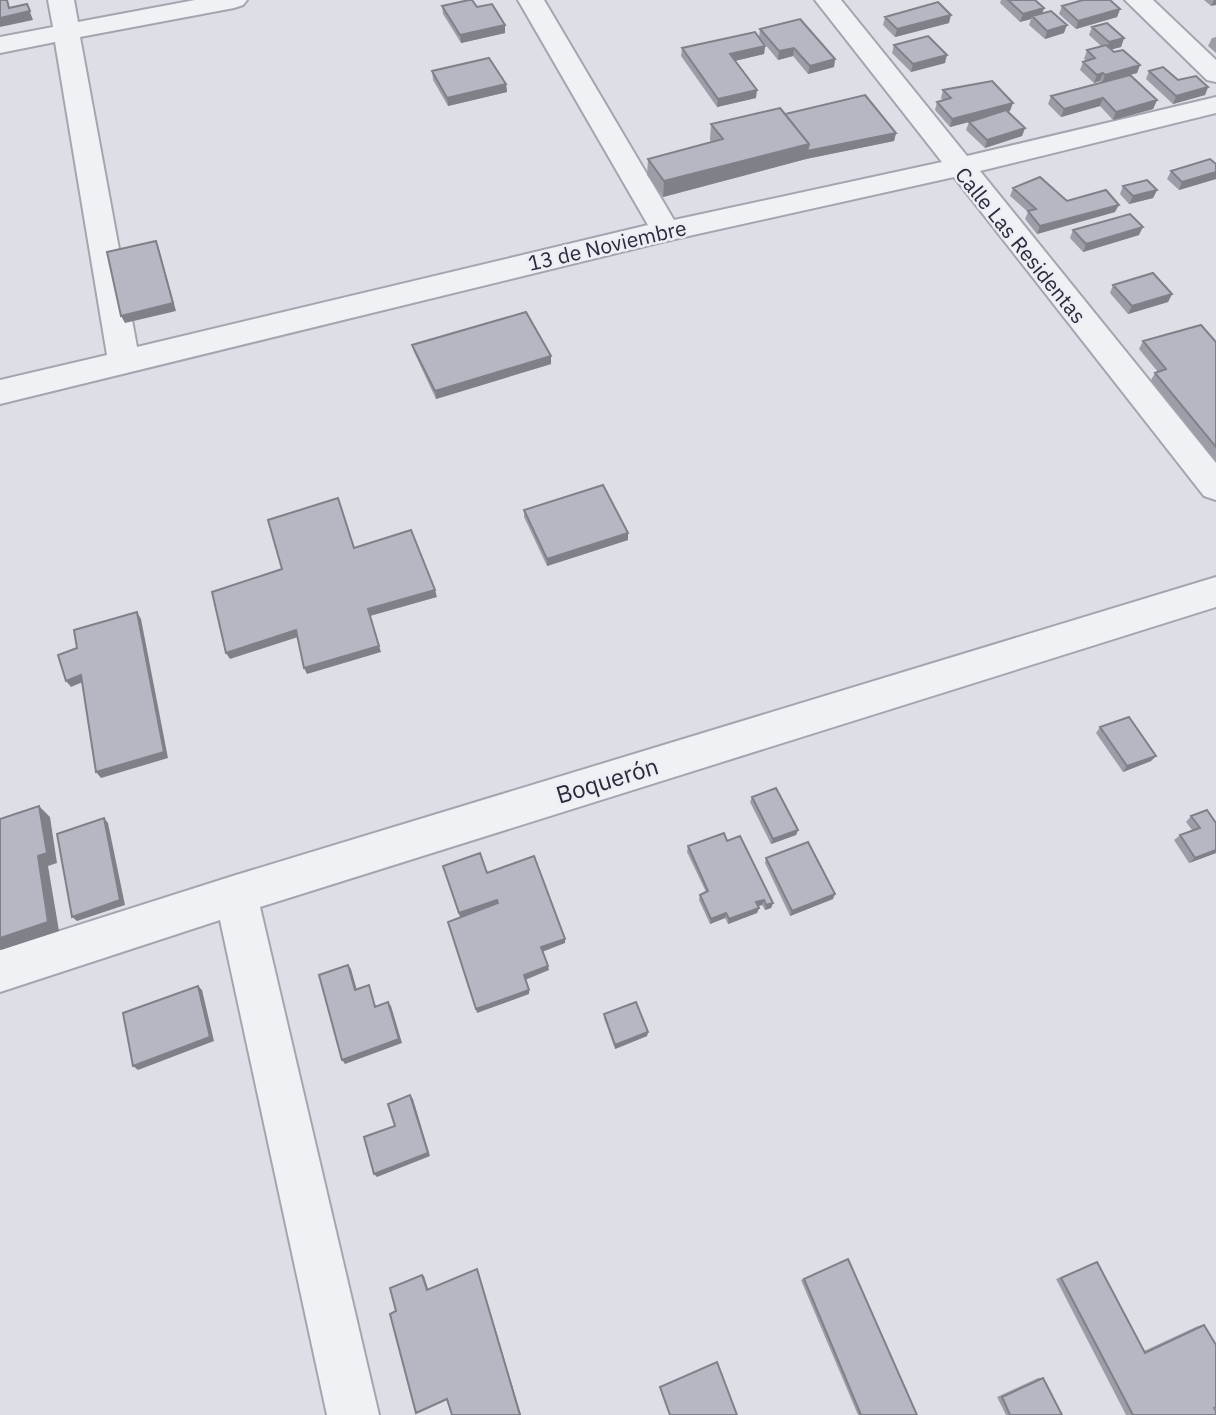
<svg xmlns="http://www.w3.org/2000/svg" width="1216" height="1415" font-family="'IBM Plex Sans',sans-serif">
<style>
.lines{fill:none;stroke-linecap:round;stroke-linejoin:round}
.minor-casing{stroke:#a4a5af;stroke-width:4}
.minor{fill:#f0f1f5;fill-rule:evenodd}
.wall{fill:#9c9ea7}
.shaded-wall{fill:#7f8188}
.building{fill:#b5b8c2;stroke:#7f8188;stroke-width:2}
.labels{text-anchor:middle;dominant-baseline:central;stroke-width:5;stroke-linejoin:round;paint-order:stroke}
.far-street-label{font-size:21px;fill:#282b3b;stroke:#edeef4}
.street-label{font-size:24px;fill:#282b3b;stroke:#edeef4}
</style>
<rect width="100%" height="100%" fill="#dedfe6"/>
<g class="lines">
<defs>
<path id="minor" d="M48,0H74L78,22L195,0H247L243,5L234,8L80,37L137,347L648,225L518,0H544L674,220L942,162L815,0H841L967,156L1216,97V113L980,171L1216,463V500L1204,496L954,177L666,241L0,404V380L107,355L55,42L0,53V37L53,27Z
M1125,0H1153L1216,60V82L1207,80Z
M1216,577V607L260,907L379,1415H327L220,920L0,992V950L236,875Z"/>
</defs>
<use href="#minor" class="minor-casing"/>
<use href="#minor" class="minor"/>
</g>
<path class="wall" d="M1001,0H1035L1044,8L1042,14L1064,33L1045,39L1029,25L1031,19L1020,22L1000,3Z
M1204,0H1216L1211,6Z
M442,6L477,7L505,25V33L461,43L443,14Z
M1062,6L1120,9L1117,17L1076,29L1059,14Z
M885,17L949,23L895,37L883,25Z
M1092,27L1124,38L1121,47L1111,49L1114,52L1140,65L1137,73L1129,75L1157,100L1153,109L1113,120L1100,106L1061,117L1048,104L1051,96L1101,82L1100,81L1094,83L1080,70L1083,62L1086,60L1084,59L1087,50L1101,46L1089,35Z
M760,29L835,59L834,67L808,74L793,56L778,60L759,37Z
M1216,37V53L1208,46L1212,38Z
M894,45L945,63L911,72L892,53Z
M765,46L764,54L735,61L756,98L717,107L681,56L682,48Z
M432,71L506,84L507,92L448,106L433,80Z
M1149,71L1178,80L1208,87L1205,95L1173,104L1146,79Z
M943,90L1010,111L1008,112L1025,128L1022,136L985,148L966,130L969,122L950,127L935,110L937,102L943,101L941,98Z
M785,114L896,133L894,141L806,159L663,197L647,175L648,159L711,142L710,140L711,124Z
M1216,164V179L1179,190L1167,179L1171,171Z
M1123,186L1157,190L1153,198L1129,204L1120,194Z
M1013,188L1067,201L1115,212L1037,234L1025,219L1028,212L1010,196Z
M1073,230L1139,235L1083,252L1070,238Z
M1113,285L1172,294L1168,302L1128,314L1110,293Z
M1143,341L1216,342V461L1151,380L1155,373L1158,372L1139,349Z
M412,345L551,364L436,399L414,352Z
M524,510L628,540L547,566L524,517Z
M1100,727L1151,761L1123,772L1096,733Z
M752,797L798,830L796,835L771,844L750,802Z
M1191,816L1216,853L1189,863L1174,840L1180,835L1192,830L1186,822Z
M727,841L773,903L771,908L765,910L762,905L758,906L759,908L757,913L728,924L725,918L710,924L699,900L700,895L706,892L687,852L688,846Z
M766,858L833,899L790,916L765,863Z
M604,1014L648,1032L647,1036L615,1049L604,1018Z
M848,1259L917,1415H858L801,1280Z
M1097,1262L1144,1351L1198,1326L1204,1325L1216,1415H1126L1056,1279Z
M1038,1378H1043L1062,1415H1006L997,1397Z"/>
<path class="shaded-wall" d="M7,0L12,15L27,4L33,20L0,27V18Z
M1214,0H1216V5L1211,6Z
M1044,8L1041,16H1032L1031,19L1020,22L1023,14Z
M1120,9L1117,17L1076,29L1078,21Z
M951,15L949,23L895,37L897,29Z
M505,25V33L461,43L460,35Z
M1067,25L1064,33L1045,39L1047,31Z
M1124,38L1121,47L1106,51L1109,42Z
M765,46L764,54L730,62V54Z
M794,48L793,56L778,60L779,51Z
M947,55L945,63L911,72L913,64Z
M835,59L834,67L808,74L810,66Z
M1140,65L1137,73L1102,83L1105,75Z
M1103,73L1100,81L1094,83L1097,75Z
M506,84L507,92L448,106L447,98Z
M1208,87L1205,95L1173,104L1176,96Z
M757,90L756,98L717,107L718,99Z
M1103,98L1100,106L1061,117L1064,109Z
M1157,100L1153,109L1113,120L1116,112Z
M1013,103L1010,111L950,127L952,119Z
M1025,128L1022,136L985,148L987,140Z
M896,133L894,141L806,159L663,197L664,181L809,144Z
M1216,172V179L1179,190L1182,182Z
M1157,190L1153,198L1129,204L1133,196Z
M1119,205L1115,212L1037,234L1040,226Z
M1143,227L1139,235L1083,252L1086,244Z
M156,241L159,249L176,311L125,323L121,316Z
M1172,294L1168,302L1128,314L1132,306Z
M551,356V364L436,399L435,391Z
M628,533V540L547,566V559Z
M435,590L437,597L370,616L381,652L307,674L304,668L368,609Z
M137,612L141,619L168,758L101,778L96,772Z
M296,630L298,637L230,659L226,653Z
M81,675L85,681L71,687L66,681Z
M1156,756L1151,761L1123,772L1127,766Z
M39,806L50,817L57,863L48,866L59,931L1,950L0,949V938L38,856Z
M104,818L108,823L125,905L77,921L72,917Z
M798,830L796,835L771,844L773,839Z
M1216,850V853L1189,863L1195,858Z
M835,894L833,899L790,916L792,911Z
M497,900L498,904L460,918L459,913Z
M764,900L762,905L755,907L756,902Z
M773,903L771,908L765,910L766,905Z
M759,908L757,913L728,924L729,919Z
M726,913L725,918L710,924L711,919Z
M565,939V943L542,952L541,947Z
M348,965L351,969L358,994L355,990Z
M548,966L549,970L525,980L524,975Z
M198,986L202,990L214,1041L138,1070L133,1066Z
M529,990V994L477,1013L476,1009Z
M388,1002L391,1006L402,1043L345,1064L342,1060Z
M648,1032L647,1036L615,1049V1045Z
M410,1095L413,1099L430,1156L377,1177L374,1174Z
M477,1269L478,1271L521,1415H520Z
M422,1275L424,1276L429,1292L427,1290Z"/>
<path class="building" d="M0,0H7L9,8L27,4L30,11L0,18Z
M469,0H472L477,7L492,4L505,25L460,35L442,6Z
M1008,0H1035L1044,8L1023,14Z
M1083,0H1110L1120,9L1078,21L1062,6Z
M938,2L951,15L897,29L885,17Z
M1051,11L1067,25L1047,31L1032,16Z
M800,19L835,59L810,66L794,48L779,51L760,29Z
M1107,23L1124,38L1109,42L1092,27Z
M755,32L765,46L730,54L757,90L718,99L682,48Z
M928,36L947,55L913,64L894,45Z
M1106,45L1114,52L1123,50L1140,65L1105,75L1103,73L1097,75L1083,62L1095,58L1087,50Z
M489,58L506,84L447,98L432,71Z
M1163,67L1178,80L1196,76L1208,87L1176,96L1149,71Z
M1130,75L1157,100L1116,112L1103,98L1064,109L1051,96Z
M992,81L1013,103L952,119L937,102L951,98L943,90Z
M865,95L896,133L807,151L809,144L785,114Z
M780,108L809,144L664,181L648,159L723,139L711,124Z
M1006,110L1025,128L987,140L969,122Z
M1210,159L1216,164V172L1182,182L1171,171Z
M1040,177L1067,201L1106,190L1119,205L1040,226L1028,211L1036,209L1013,188Z
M1147,180L1157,190L1133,196L1123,186Z
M1130,214L1143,227L1086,244L1073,230Z
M156,241L173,303L121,316L107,252Z
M1153,273L1172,294L1132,306L1113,285Z
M526,312L551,356L435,391L412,345Z
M1201,325L1216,342V447L1155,373L1166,369L1143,341Z
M603,485L628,533L547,559L524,510Z
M338,498L354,548L411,530L435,590L368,609L379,646L304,668L296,630L226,653L212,592L282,569L268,520Z
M137,612L164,752L96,772L81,675L66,681L58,655L77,648L74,630Z
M1129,717L1156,756L1127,766L1100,727Z
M776,788L798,830L773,839L752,797Z
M39,806L47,853L38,856L48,922L0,938V819Z
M1207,810L1216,823V850L1195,858L1180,835L1200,828L1191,816Z
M104,818L120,900L72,917L57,834Z
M724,833L727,841L740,836L773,903L766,905L764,900L756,902L759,908L729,919L726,913L711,919L700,895L708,891L688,846Z
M808,842L835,894L792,911L766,858Z
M480,853L487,873L534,856L565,939L541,947L548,966L524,975L529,990L476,1009L448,922L498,903L497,900L459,913L443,866Z
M348,965L355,990L369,985L375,1007L388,1002L399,1039L342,1060L319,975Z
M198,986L210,1037L133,1066L123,1013Z
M636,1002L648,1032L615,1045L604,1014Z
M410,1095L428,1153L374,1174L364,1137L395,1126L388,1104Z
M848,1259L917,1415H861L804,1279Z
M1097,1262L1145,1353L1204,1325L1216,1345V1407L1214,1408L1216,1411V1415H1133L1061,1278Z
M477,1269L520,1415H452L447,1399L416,1413L390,1314L396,1311L390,1288L422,1275L427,1290Z
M717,1362L737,1415H670L660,1387Z
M1043,1378L1062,1415H1010L1002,1397Z"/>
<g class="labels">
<g class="far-street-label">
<text transform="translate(607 245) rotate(-13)">13 de Noviembre</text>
<text transform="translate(1021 245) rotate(51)">Calle Las Residentas</text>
</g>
<g class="street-label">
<text transform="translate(607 780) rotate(-17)">Boquerón</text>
</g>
</g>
</svg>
